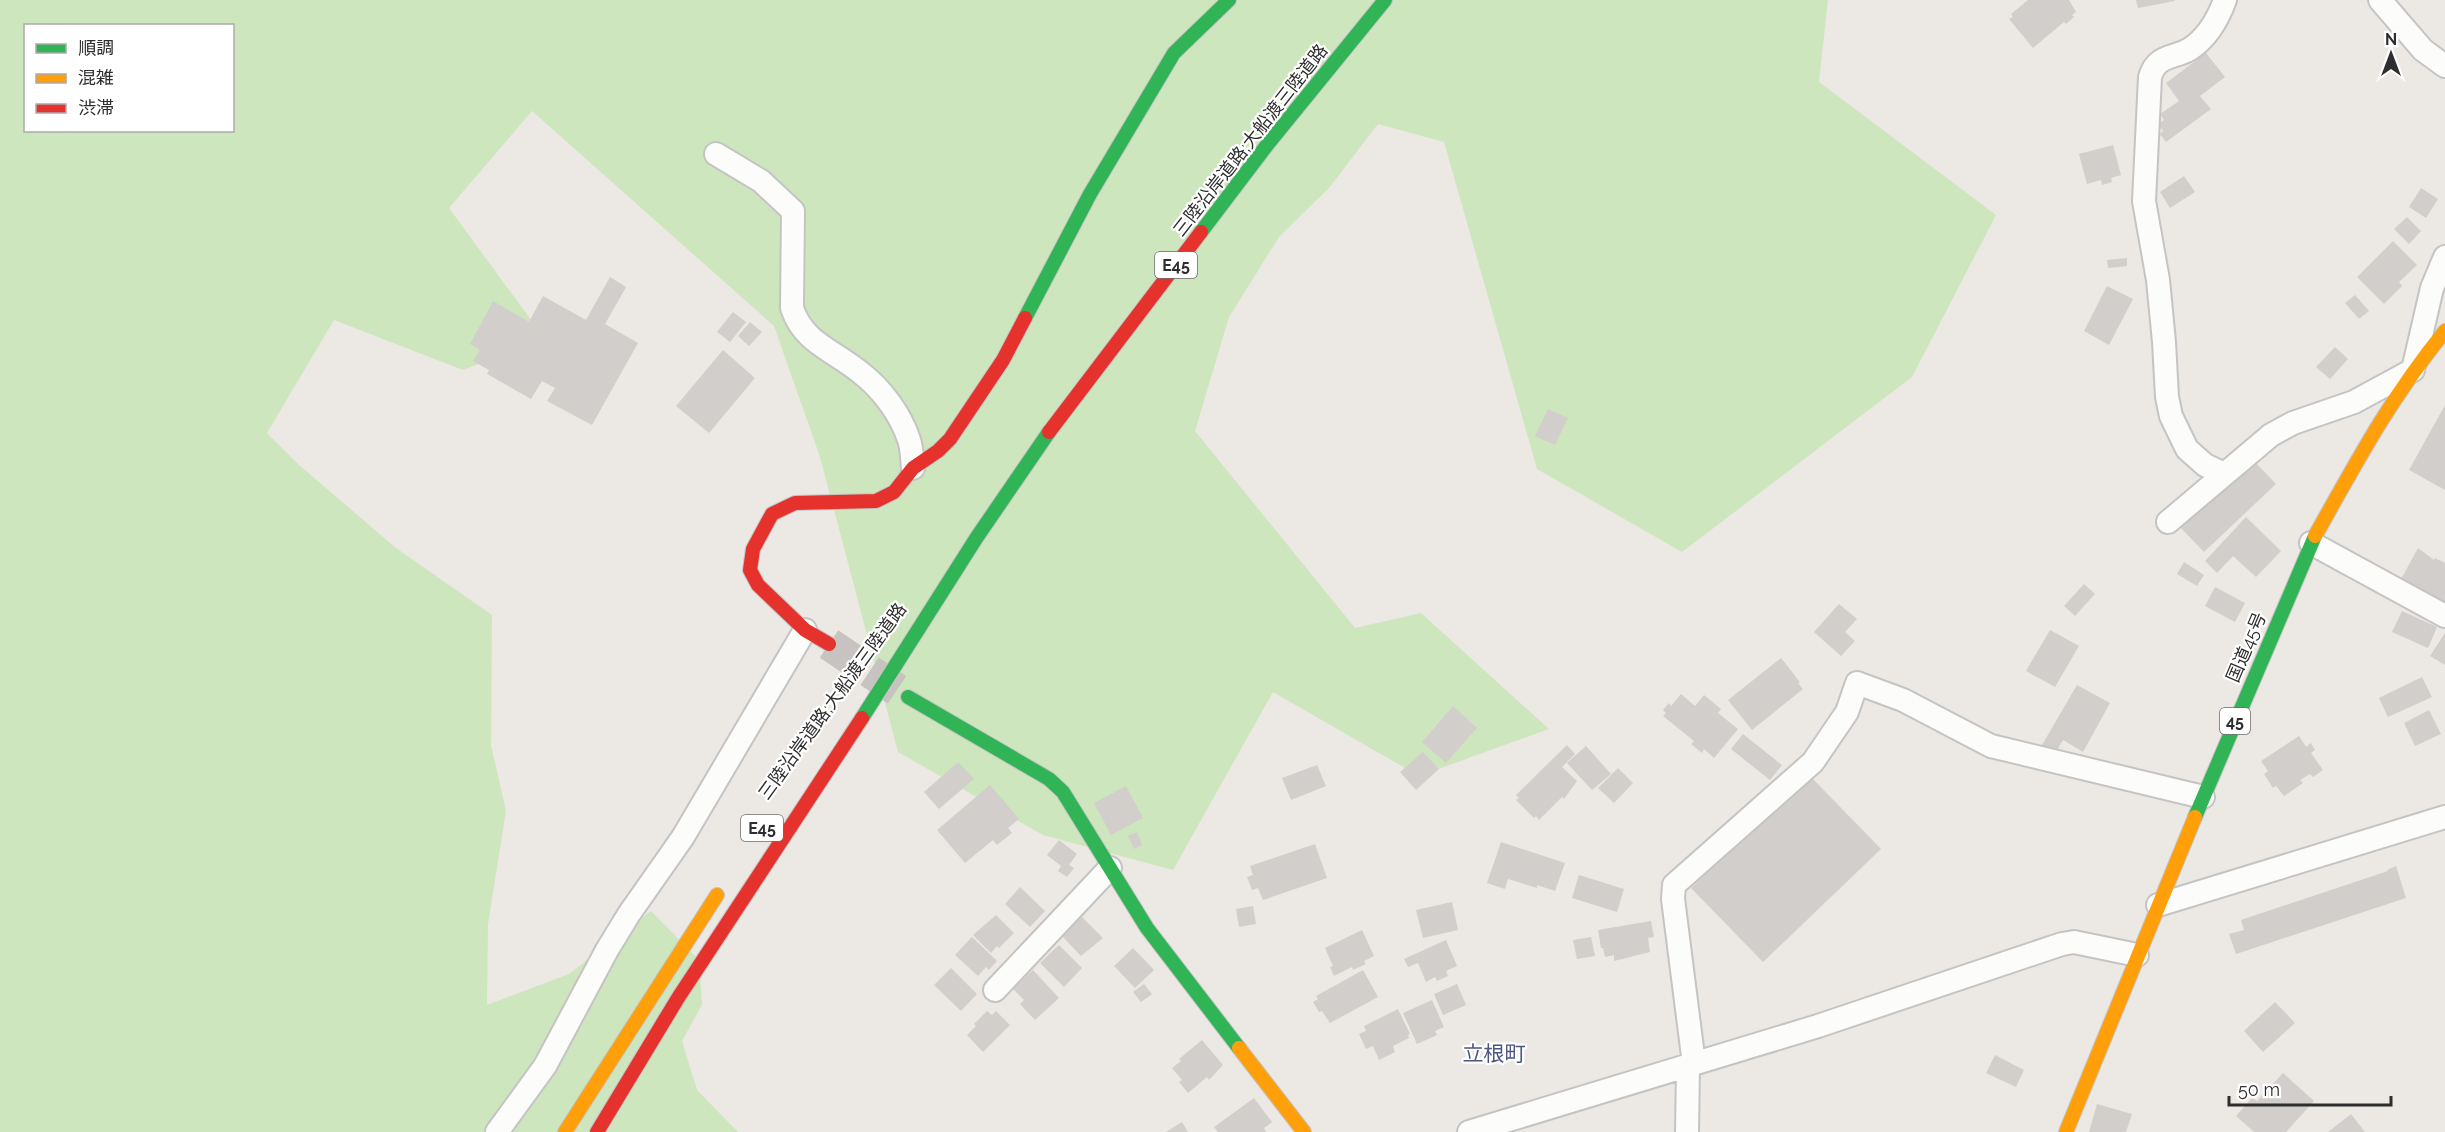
<svg xmlns="http://www.w3.org/2000/svg" width="2445" height="1132" font-family="Raleway,'Noto Sans JP',sans-serif">
<style>
.green{fill:#cee6be;fill-rule:evenodd}
.building{fill:#d1cecb}
.lines{fill:none;stroke-linecap:round;stroke-linejoin:round}
.secondary-tunnel{stroke:#c6c3c0;stroke-width:33;stroke-dasharray:33 16;stroke-linecap:butt}
.street-casing{stroke:#c5c4c5;stroke-width:26}
.fast-casing{stroke:#c5c4c5;stroke-width:16}
.slow-casing{stroke:#c5c4c5;stroke-width:16}
.jam-casing{stroke:#c5c4c5;stroke-width:16}
.street{stroke:#fcfcfb;stroke-width:22}
.fast{stroke:#30b455;stroke-width:14}
.slow{stroke:#ff9f0a;stroke-width:14}
.jam{stroke:#e5322d;stroke-width:14}
.labels{text-anchor:middle;dominant-baseline:central;stroke-width:4.5;stroke-linejoin:round;paint-order:stroke}
.shield{fill:#fff;stroke:#6d6d6d;stroke-width:1.5}
.shield-label{font-size:16px;font-weight:bold;fill:#2e2e2e}
.street-label{font-size:18px;fill:#2e2e2e;stroke:#fff}
.quarter-label{font-size:21px;fill:#4d5680;stroke:#fff}
</style>
<rect width="100%" height="100%" fill="#ece8e4"/>
<path class="green" d="M0,0H1828L1819,82L1996,215L1912,377L1682,552L1537,469L1444,142L1378,124L1329,188L1279,237L1229,317L1195,431L1355,628L1421,613L1549,729L1419,776L1273,692L1173,870L1043,835L898,752L820,457L774,326L532,111L449,208L545,339L463,370L334,320L267,433L299,465L396,548L492,615L491,745L506,811L488,924L487,1005L569,974L651,911L699,960L702,1005L682,1041L697,1090L738,1132H0ZM26,26H232V130H26Z"/>
<path class="building" d="M2028,0H2069L2076,12L2072,15L2074,17L2066,24L2064,22L2033,48L2009,19L2013,17L2011,14Z
M2136,0H2174L2175,1L2138,8Z
M2206,53L2225,77L2200,96L2211,109L2166,142L2160,134L2163,131L2158,124L2164,120L2160,114L2179,101L2166,83Z
M2113,145L2121,175L2111,178L2112,182L2102,185L2101,180L2087,184L2079,154Z
M2184,176L2195,192L2170,208L2160,192Z
M2421,188L2438,199L2426,218L2409,207Z
M2407,217L2421,231L2409,244L2394,229Z
M2393,241L2417,265L2399,282L2402,286L2384,304L2357,277Z
M2127,258V266L2108,268L2107,260Z
M610,277L626,287L605,324L638,343L592,425L547,401L555,388L542,381L531,399L487,374L489,370L473,361L480,350L470,344L493,301L529,322L543,296L586,320Z
M2107,286L2133,299L2109,345L2084,331Z
M2355,295L2369,311L2359,319L2345,303Z
M733,312L746,322L730,342L717,332Z
M750,322L762,332L749,346L738,336Z
M2335,347L2348,359L2330,379L2316,367Z
M723,350L755,378L709,433L676,406Z
M2445,405V490L2409,470Z
M1548,409L1568,418L1555,445L1535,436Z
M2251,458L2276,484L2204,552L2179,526Z
M2246,517L2281,551L2256,577L2233,556L2217,573L2205,561Z
M2418,548L2434,560L2435,558L2445,563V608L2399,583Z
M2184,562L2204,575L2197,586L2177,574Z
M2084,584L2095,594L2075,616L2064,606Z
M2215,587L2245,603L2235,622L2205,606Z
M1839,604L1857,619L1845,632L1855,641L1841,656L1814,632Z
M2402,611L2437,627L2428,648L2392,632Z
M2050,630L2079,646L2055,687L2026,671Z
M2445,633V665L2430,656Z
M1781,658L1800,682L1798,683L1803,689L1752,730L1728,700Z
M2422,677L2432,697L2388,717L2379,698Z
M2077,685L2110,703L2083,752L2063,740L2056,752L2042,745Z
M1681,694L1695,706L1704,695L1721,709L1718,713L1738,729L1714,758L1704,749L1702,753L1691,744L1694,741L1663,716L1666,713L1663,710L1669,703L1671,706Z
M1453,706L1477,728L1446,763L1422,742Z
M2429,710L2441,734L2415,746L2404,723Z
M1743,734L1782,765L1770,780L1731,749Z
M2299,736L2306,747L2311,743L2315,750L2311,753L2323,770L2313,777L2310,774L2300,780L2303,783L2284,796L2276,786L2273,788L2264,774L2268,771L2261,761Z
M1567,745L1575,754L1562,767L1577,781L1564,799L1562,797L1539,820L1536,816L1534,818L1516,800L1519,798L1516,795Z
M1586,746L1611,774L1592,790L1567,763Z
M1423,752L1439,769L1416,790L1400,772Z
M958,762L974,779L939,809L924,792Z
M1317,765L1326,786L1291,800L1282,778Z
M1618,768L1633,783L1614,803L1598,788Z
M1809,775L1881,849L1763,962L1691,888Z
M990,785L1019,819L1008,828L1012,833L997,845L993,840L965,863L937,830Z
M1126,786L1143,818L1111,835L1094,803Z
M1137,832L1142,845L1134,849L1128,836Z
M1059,840L1077,854L1069,865L1074,868L1067,877L1058,871L1061,866L1047,855Z
M1501,842L1565,863L1555,891L1537,885V888L1508,879L1505,889L1487,883Z
M1315,844L1327,878L1263,900L1258,888L1252,890L1247,877L1253,875L1250,866Z
M2396,866L2406,898L2236,954L2229,934L2244,930L2241,920L2388,871L2387,870Z
M1579,875L1624,889L1617,912L1572,898Z
M1020,887L1045,911L1030,927L1005,904Z
M1452,902L1458,930L1423,938L1416,910Z
M1253,906L1256,924L1239,927L1236,909Z
M996,915L1014,933L999,948L997,946L991,953L973,935Z
M1081,916L1103,938L1081,956L1060,934Z
M1651,921L1654,937L1648,938L1650,952L1614,961V955L1605,957L1603,948H1601L1598,930Z
M1362,930L1374,956L1364,961L1366,964L1353,970L1352,967L1334,976L1330,967L1333,966L1325,948Z
M972,937L997,961L989,970L986,967L978,976L955,955Z
M1591,937L1595,956L1577,959L1573,940Z
M1446,940L1457,966L1446,971L1448,976L1437,981L1435,977L1426,982L1418,963L1408,967L1404,959Z
M1059,945L1082,968L1064,987L1040,963Z
M1133,948L1154,970L1135,988L1114,966Z
M951,968L977,994L961,1011L934,985Z
M1033,970L1059,998L1035,1020L1020,1004L1024,1000L1013,989Z
M1363,970L1378,997L1330,1023L1322,1011L1319,1012L1313,1002L1318,999L1316,996Z
M1144,984L1152,994L1141,1002L1133,992Z
M1457,984L1466,1005L1443,1015L1434,994Z
M1432,1000L1444,1027L1435,1031L1437,1035L1417,1044L1403,1013Z
M2275,1002L2295,1023L2263,1052L2244,1031Z
M1398,1009L1410,1034L1408,1035L1409,1038L1393,1046L1395,1052L1379,1060L1373,1046L1366,1049L1359,1034L1366,1031L1364,1026Z
M987,1011L992,1015L996,1011L1010,1025L983,1052L967,1035L976,1026L974,1024Z
M1202,1040L1223,1065L1209,1080L1207,1077L1188,1093L1179,1082L1182,1080L1172,1068L1181,1061L1179,1059Z
M1995,1055L2024,1070L2016,1087L1986,1073Z
M2283,1073L2314,1101L2286,1132H2254L2236,1116L2252,1098L2257,1101Z
M1254,1098L1272,1122L1264,1128L1266,1132H1218L1214,1127Z
M2097,1104L2132,1114L2126,1132H2089Z
M2351,1114L2365,1132H2328Z
M1182,1122L1188,1132H1166Z"/>
<g class="lines">
<path class="secondary-tunnel" d="M829,644L908,697"/>
<defs>
<path id="street" d="M2380,0L2423,50L2445,66
M716,154L761,181L793,211L792,308C804,344 834,350 861,373C882,389 901,415 909,440C912,448 912,459 913,468
M2224,474L2205,465L2187,449L2171,416L2167,397L2164,342L2158,280L2144,201L2150,77C2157,54 2173,59 2190,49C2207,38 2218,19 2225,0
M2168,522L2271,435L2293,423L2354,402L2413,370L2432,288L2445,257
M2311,543L2445,616
M2158,905L2445,817
M995,990L1110,868
M1694,1064L1673,899L1674,885L1813,762L1847,712L1857,683L1903,700L1991,746L2203,797
M497,1132L545,1066L607,950L629,914L683,837L805,630
M1469,1132L1818,1026L2062,944L2074,942L2137,955
M1687,1132L1688,1066"/>
<path id="fast" d="M1201,232L1267,145L1385,0
M1025,318L1090,194L1174,53L1229,0
M908,697L1049,779L1063,792L1147,928L1239,1048
M862,718L977,537L1049,432
M2195,817L2315,536"/>
<path id="slow" d="M2315,536C2356,463 2391,397 2445,331
M1239,1048L1304,1132
M565,1132L717,895
M2066,1132L2195,817"/>
<path id="jam" d="M1049,432L1201,232
M829,644L805,630L758,585L750,570L753,549L772,514L795,503L876,501L894,492L913,468L938,451L950,439L1003,360L1025,318
M597,1132L678,998L862,718"/>
</defs>
<use href="#street" class="street-casing"/>
<use href="#fast" class="fast-casing"/>
<use href="#slow" class="slow-casing"/>
<use href="#jam" class="jam-casing"/>
<use href="#street" class="street"/>
<use href="#fast" class="fast"/>
<use href="#slow" class="slow"/>
<use href="#jam" class="jam"/>
</g>
<g class="labels">
<g class="shield">
<rect x="1155" y="252" width="42" height="26" rx="4.5"/>
<rect x="2220" y="708" width="30" height="26" rx="4.5"/>
<rect x="741" y="815" width="42" height="26" rx="4.5"/>
</g>
<g class="shield-label">
<text x="1176" y="265">E45</text>
<text x="2235" y="721">45</text>
<text x="762" y="828">E45</text>
</g>
<g class="street-label">
<text transform="translate(1250 140) rotate(-52)">三陸沿岸道路;大船渡三陸道路</text>
<text transform="translate(2246 647) rotate(-67)">国道45号</text>
<text transform="translate(832 701) rotate(-54)">三陸沿岸道路;大船渡三陸道路</text>
</g>
<g class="quarter-label">
<text x="1494" y="1053">立根町</text>
</g>
</g>
<rect x="24" y="24" width="210" height="108" fill="#ffffff" stroke="#ababab" stroke-width="1.5"/>
<rect x="36" y="44" width="30" height="9" fill="#30b455" stroke="#ababab" stroke-width="1.5"/>
<text x="78" y="54" font-size="18" fill="#2e2e2e">順調</text>
<rect x="36" y="74" width="30" height="9" fill="#ff9f0a" stroke="#ababab" stroke-width="1.5"/>
<text x="78" y="84" font-size="18" fill="#2e2e2e">混雑</text>
<rect x="36" y="104" width="30" height="9" fill="#e5322d" stroke="#ababab" stroke-width="1.5"/>
<text x="78" y="114" font-size="18" fill="#2e2e2e">渋滞</text>
<g transform="translate(2391 54)" stroke="#ffffff" stroke-width="4.5" paint-order="stroke">
<path d="M0-4.5L10 22L0 15L-10 22Z" fill="#2e2e2e"/>
<text y="-9" font-size="16" font-weight="bold" text-anchor="middle" fill="#2e2e2e">N</text>
</g>
<path d="M2229 1096v9h162v-9" fill="none" stroke="#2e2e2e" stroke-width="3"/>
<text x="2238" y="1096" font-size="18" fill="#2e2e2e" stroke="#ffffff" stroke-width="4.5" paint-order="stroke">50 m</text>
</svg>
